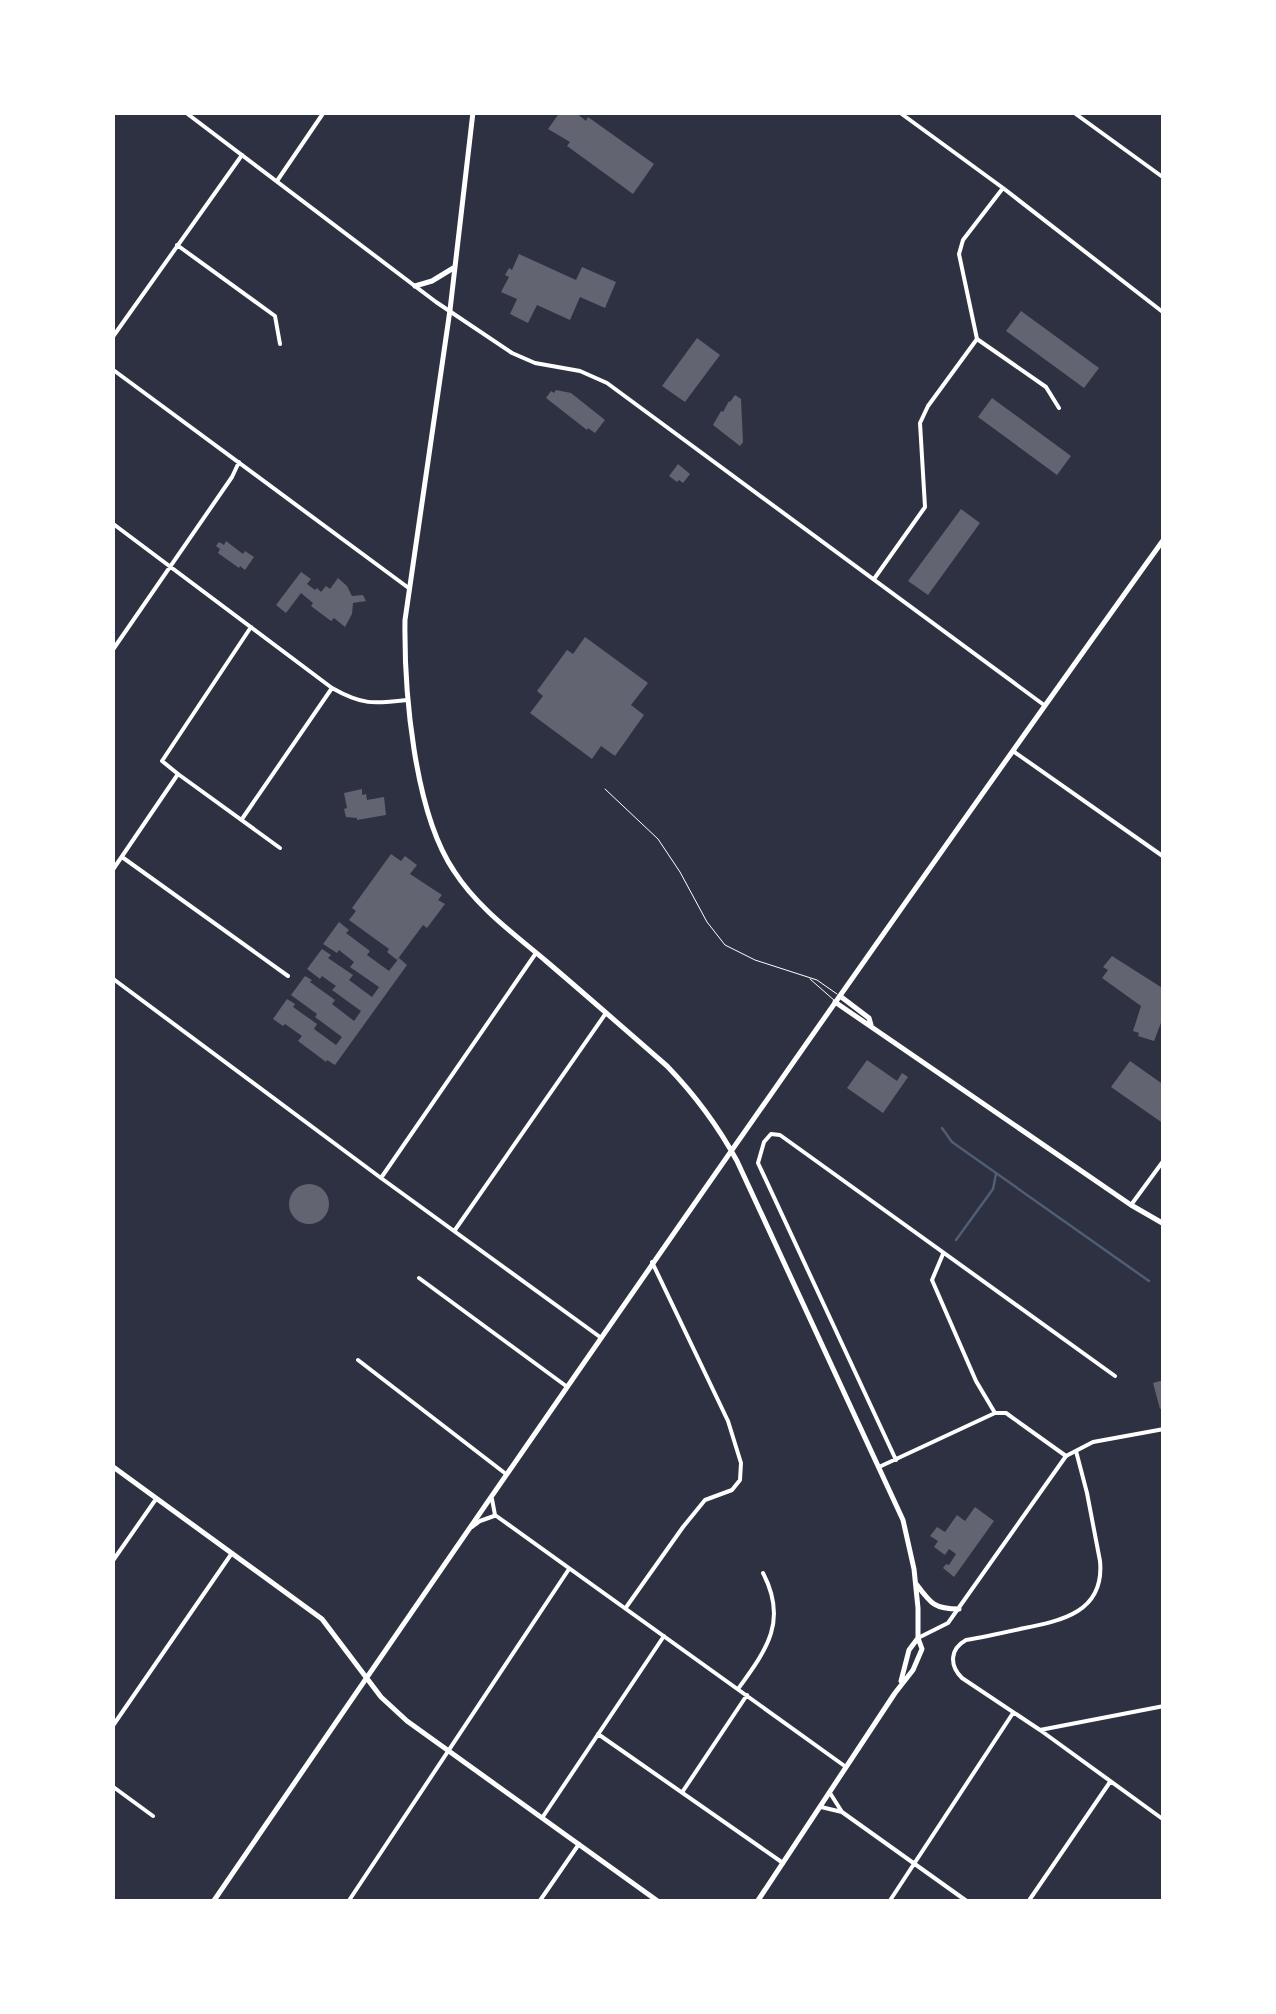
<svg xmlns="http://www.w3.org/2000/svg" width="1276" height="2014" font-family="Cabin,sans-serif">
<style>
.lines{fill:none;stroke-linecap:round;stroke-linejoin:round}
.stream{stroke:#4f5d75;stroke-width:2.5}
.building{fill:#626471}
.service{stroke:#fff;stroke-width:1}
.minor{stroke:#fff;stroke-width:4}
.tertiary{stroke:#fff;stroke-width:4}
.secondary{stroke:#fff;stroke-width:5}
</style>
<rect width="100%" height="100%" fill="#2d3142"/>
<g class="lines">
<path class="stream" d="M942,1128L952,1142L1149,1281
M956,1240L993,1189L996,1174"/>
</g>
<path class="building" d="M560,112H575L586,121L588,117L654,164L633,194L567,146L570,142L548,129Z
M519,254L576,280L582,267L616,282L605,308L580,297L570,320L537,305L528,323L510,314L517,299L501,292L509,277L505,275L509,268L512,270Z
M1021,311L1099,368L1084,388L1006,331Z
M697,338L720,355L685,402L662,386Z
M556,390L571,393L605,420L595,433L588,428L587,430L546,398L551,391L554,393Z
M735,395L741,399L743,442L740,446L713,425L721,411L723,412L729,401L730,402Z
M992,398L1071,456L1057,475L978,417Z
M678,464L690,474L683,483L679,480L677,482L669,476Z
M961,509L980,523L928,595L908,581Z
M226,541L243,554L245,551L254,557L245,570L240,566L239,568L218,553L220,549L216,546L219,542L224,545Z
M301,572L311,579L307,584L315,590L317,588L321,592L326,586L330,589L338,578L347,586L352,596L363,595L366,601L353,603L352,614L345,627L334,618L331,621L311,606L313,603L301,593L286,613L276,605Z
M585,637L648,683L631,705L644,715L615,756L601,746L592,759L530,713L543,696L537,691L567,650L573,654Z
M362,789V795L366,794L367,800L384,797L386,815L357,820V818L346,817L344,809L347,808L344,793Z
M391,854L401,861L405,856L417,865L410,874L442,895L438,900L445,904L427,928L423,925L397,960L387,952L389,949L349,920L356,911L352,908Z
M339,922L349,930L346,933L370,951L367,955L389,971L399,958L407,965L335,1065L327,1060L326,1062L298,1041L302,1036L285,1024L283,1026L273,1019L287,999L295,1004L293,1007L317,1024L314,1029L336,1045L342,1037L315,1017L317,1014L291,995L305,976L312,980L310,982L335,1000L332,1004L354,1021L361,1011L332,990L336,986L322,976L320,979L307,969L322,949L331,955L328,958L353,975L349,980L372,997L379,987L350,967L354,962L339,950L337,953L323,944Z
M1112,956L1164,989V1015L1154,1041L1138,1036L1139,1033L1133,1031L1141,1006L1102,978L1108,970L1103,967Z
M867,1060L897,1081L902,1073L908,1077L883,1113L847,1088Z
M1130,1061L1164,1085V1124L1111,1087Z
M289 1204a20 20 0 1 1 40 0a20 20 0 1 1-40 0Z
M1164,1380V1408L1160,1409L1153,1383Z
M975,1507L994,1521L954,1577L943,1568L946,1564L949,1565L956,1554L949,1549L945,1555L934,1547L938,1541L930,1536L937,1527L945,1532L957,1515L965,1521Z"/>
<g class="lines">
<path class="service" d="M605,789L658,839L680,872L707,922L725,945L755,960L817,980L837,994
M810,979L835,1001"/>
<path class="minor" d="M899,112L1003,188L1164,313
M1073,112L1164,178
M277,181L324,112
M177,245L275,316L280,344
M112,338L242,155
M977,339L1046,387L1059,408
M112,369L410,589
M112,523L332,688C362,705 373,704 407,700
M874,579L925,507L920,423L928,406L977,339L959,254L963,240L1003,188
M112,651L232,477L239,462
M1013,751L1164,857
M178,774L280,848
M242,819L332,688
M122,857L288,976
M112,871L178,774L162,761L251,627
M112,978L381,1178L600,1337
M381,1178L536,953
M1131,1205L1164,1160
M455,1230L606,1013
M943,1254L932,1280L976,1381L995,1413
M419,1278L566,1386
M358,1360L506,1474
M1076,1451L1087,1493L1100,1561C1105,1613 1060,1621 1020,1629C1002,1633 984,1637 966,1640C950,1649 949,1665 962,1678L1040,1730L1164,1820
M896,1460L758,1163L764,1142L771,1134L780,1135L1115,1376
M879,1467L995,1413H1006L1066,1456
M492,1499L495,1515L846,1767
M472,1527L480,1521L494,1516
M112,1562L156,1499
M627,1606L683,1527L705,1500L732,1490L740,1480L741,1463L728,1421L652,1262
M738,1689C767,1649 788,1621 763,1573
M112,1727L232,1553
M1040,1730L1164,1706
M598,1734L783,1863
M112,1786L153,1816
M683,1791L747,1695
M830,1793L842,1812
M821,1807L842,1812L968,1902
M542,1818L664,1636
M348,1902L569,1569
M539,1902L579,1844
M889,1902L1013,1713
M1028,1902L1110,1782"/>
<path class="tertiary" d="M185,112L436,302L512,353L535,363L580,371L607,383L1044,705
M918,1638L948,1623L1066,1456L1093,1442L1164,1429"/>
<path class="secondary" d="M473,112L450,310L405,620C404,691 414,812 454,871C477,907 514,934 546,961C587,996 627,1031 667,1066C695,1095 718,1126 737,1161L903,1520L914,1569L918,1608V1638L922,1649L913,1670L895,1693L757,1902
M415,286L432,281L455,267
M840,996L869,1018L871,1025
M835,1002L1131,1205L1164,1224
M112,1466L322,1619L381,1697L407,1721L659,1902
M917,1585C931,1604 935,1609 959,1609
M901,1681L909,1650L918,1638
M213,1902C526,1444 841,989 1164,539"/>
</g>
<rect width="1276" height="2014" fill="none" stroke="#ffffff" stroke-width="230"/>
</svg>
